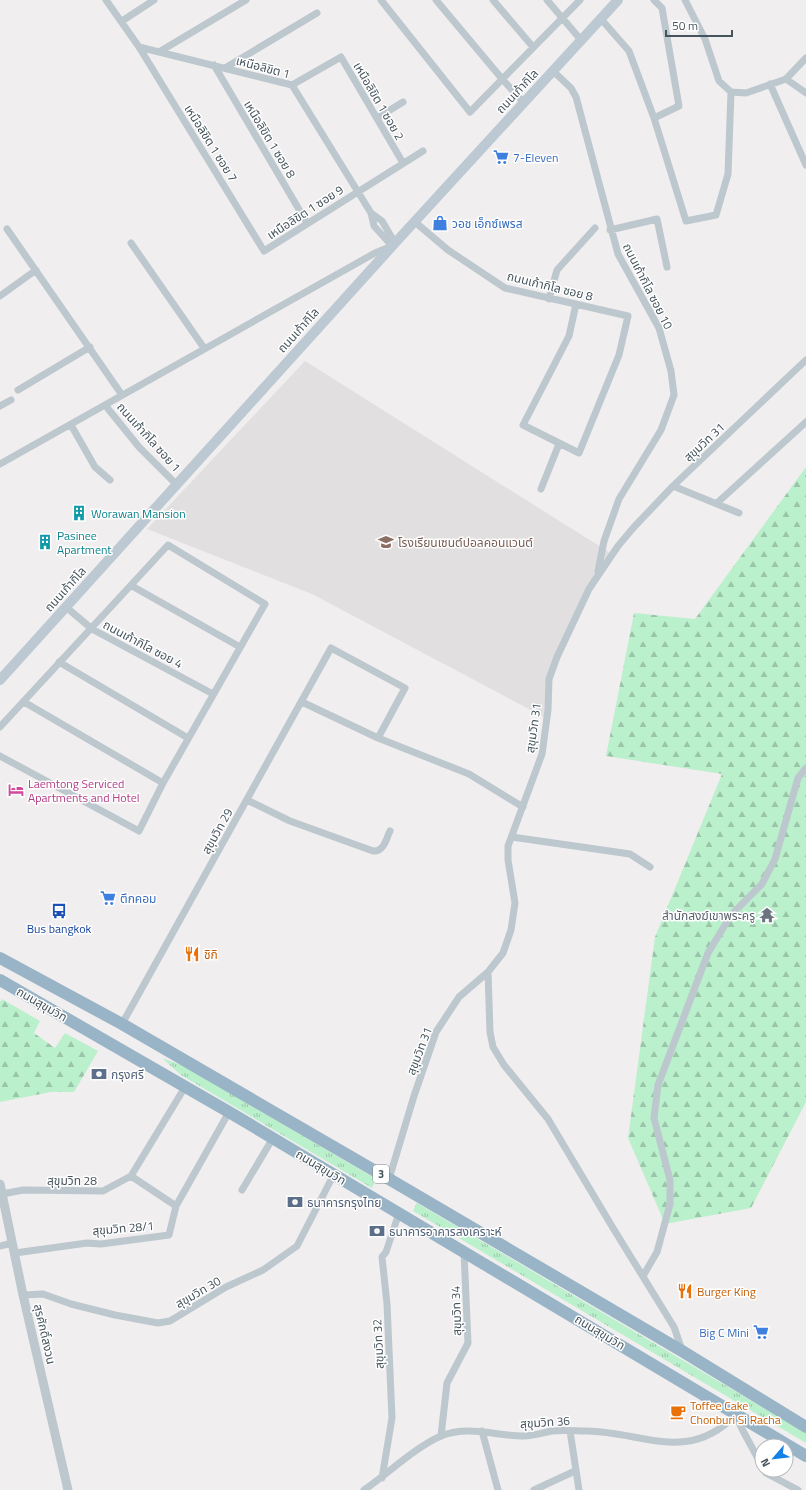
<svg xmlns="http://www.w3.org/2000/svg" width="806" height="1490" font-family="'Titillium Web','Noto Sans Thai',sans-serif">
<style>
.education{fill:#e2dfe1}
.grass{fill:url(#grass-tufts)}
.forest{fill:url(#forest-firs)}
.lines{fill:none;stroke-linecap:round;stroke-linejoin:round}
.minor{stroke:#bcc7ce;stroke-width:7}
.tertiary{stroke:#bcc7ce;stroke-width:9}
.secondary{stroke:#bcc9d3;stroke-width:10}
.trunk{stroke:#99b4c6;stroke-width:12}
.labels{text-anchor:middle;dominant-baseline:central;stroke-width:3;stroke-linejoin:round;paint-order:stroke}
.shield{fill:#fff;stroke:#7e878e;stroke-width:1}
.shield-label{font-size:11px;font-weight:bold;fill:#46545d}
.street-label{font-size:12px;fill:#46545d;stroke:#fff}
.shop-label{font-size:12px;fill:#366cbe;stroke:#fff;text-anchor:start}
.culture-label{font-size:12px;fill:#0d838f;stroke:#fff;text-anchor:start}
.education-label{font-size:12px;fill:#785e54;stroke:#fff;text-anchor:start}
.hotel-label{font-size:12px;fill:#b23c85;stroke:#fff;text-anchor:start}
.worship-label{font-size:12px;fill:#5b616d;stroke:#fff;text-anchor:end}
.transit-label{font-size:12px;fill:#164399;stroke:#fff}
.food-label{font-size:12px;fill:#c56008;stroke:#fff;text-anchor:start}
.service-label{font-size:12px;fill:#4e5e75;stroke:#fff;text-anchor:start}
</style>
<defs>
<pattern id="grass-tufts" width="24" height="20" patternUnits="userSpaceOnUse"><rect width="24" height="20" fill="#bbf0cc"/><path d="M3 7l-1-3M5 7V3M7 7l1-3M15 17l-1-3M17 17v-4M19 17l1-3" fill="none" stroke="#9ac5a9"/></pattern>
<pattern id="forest-firs" width="22" height="20" patternUnits="userSpaceOnUse"><rect width="22" height="20" fill="#bbf0cc"/><path d="M5 1l3.5 6h-7zM16 11l3.5 6h-7z" fill="#9ac5a9"/></pattern>
</defs>
<rect width="100%" height="100%" fill="#f1eeef"/>
<path class="education" d="M305,361L612,554L606,562L550,675L544,717L312,594L147,529Z"/>
<path class="grass" d="M162,1058L184,1066L376,1179L372,1188L181,1075Z
M417,1203L806,1433V1443L413,1211Z"/>
<path class="forest" d="M806,467V1102L751,1208L665,1224L628,1138L655,937L722,774L606,756L634,613L695,619Z
M2,999L40,1021L34,1033L55,1048L65,1033L98,1051L74,1092H51L0,1102V1002Z"/>
<g class="lines">
<path class="minor" d="M106,0L139,47L264,251L423,151
M381,0L470,112L580,0
M436,0L503,80L524,103
M493,0L533,47
M547,0L581,40
M685,0L705,39L719,81L731,92L746,93L786,79L806,93
M601,19L629,51L654,118L686,221L716,215L728,174L731,92
M122,21L154,0
M159,52L246,0
M214,65L307,223
M225,68L317,13
M553,71L571,88L576,97L618,254L659,328L671,371L674,395L661,430L619,499L604,541L598,571
M786,79L806,58
M770,84L806,165
M292,85L341,57L403,163
M377,118L403,102
M654,118L679,106L662,8L654,0
M371,213L382,221L395,243
M415,222L448,250L505,288L628,316L619,355L579,453L523,425L569,336L576,304
M7,229L122,395
M610,230L657,219L667,267
M131,243L204,348
M0,296L36,270
M549,299L557,270L595,228
M18,390L90,347
M105,405L139,447L176,484
M0,406L11,400
M71,425L95,467L110,480
M0,464L375,253L392,246L374,226L371,213L292,85L139,47
M673,486L739,513
M541,489L559,444
M717,503L806,422
M132,586L240,647
M66,607L92,629L213,694
M59,662L188,738
M24,702L163,783
M302,702L378,738L469,774L523,807
M0,727L168,545L265,604L163,783L139,831L0,756
M247,800L290,821L373,851C384,852 386,839 390,831
M512,837L630,854L650,867
M488,972L490,1032L493,1047L504,1065L548,1119L613,1228L674,1327L682,1350
M122,1024L331,648L405,688L378,738
M131,1176L176,1206
M389,1179L414,1096L436,1032L459,997L488,972L503,953L511,930L515,903L508,860V846L542,754L548,710L549,679L557,657L589,589L618,546L634,527L673,486L806,360
M242,1190L273,1138
M2,1194L23,1190L103,1191L131,1176L185,1087
M0,1246L12,1243
M15,1253L87,1243L101,1244L169,1235L176,1206L229,1112
M643,1276L657,1252L670,1204V1180L654,1118L658,1085L708,953L731,915L762,884L775,859L798,778L806,768
M23,1295L43,1294L71,1304L115,1315L158,1323L170,1321L226,1287L263,1270L297,1246L334,1174
M482,1431L498,1490
M570,1431L579,1490
M441,1436L447,1383L468,1343L464,1252
M764,1470L766,1473L798,1490
M382,1478L392,1418L387,1304L382,1257L386,1252L399,1213
M364,1490C386,1475 417,1446 441,1436C469,1425 495,1436 524,1436C533,1436 542,1433 551,1431C563,1430 576,1431 587,1431C644,1432 687,1464 736,1415L742,1429L762,1466
M534,1490L575,1471"/>
<path class="tertiary" d="M0,1184L23,1295L68,1490"/>
<path class="secondary" d="M0,680L395,243L618,0"/>
<path class="trunk" d="M0,958L122,1024L389,1179L682,1351L806,1427
M0,980L229,1112L806,1456"/>
</g>
<defs>
<symbol id="supermarket-bare" viewBox="-9 -9 18 18"><path d="M-6-5.5h2.5l.6 2H6L4.5 2H-2.5L-4.4-4H-6ZM-1.5 3.2a1.3 1.3 0 1 0 .1 0ZM3 3.2a1.3 1.3 0 1 0 .1 0Z" fill="#3f7fe0" stroke="#fff" stroke-width="2.5" paint-order="stroke"/></symbol>
<symbol id="shop-bare" viewBox="-9 -9 18 18"><path d="M-5-2.5h2.3a2.7 3.5 0 0 1 5.4 0H5L5.5 6h-11ZM-1.5-2.5h3a1.5 2.3 0 0 0-3 0Z" fill="#3f7fe0" stroke="#fff" stroke-width="2.5" paint-order="stroke"/></symbol>
<symbol id="building-bare" viewBox="-9 -9 18 18"><path d="M-4-6H4V6H1V3H-1V6H-4ZM-2.5-4.3h1.7v1.8h-1.7ZM.8-4.3h1.7v1.8H.8ZM-2.5-1h1.7V.8h-1.7ZM.8-1h1.7V.8H.8Z" fill="#0f9aa8" stroke="#fff" stroke-width="2.5" paint-order="stroke"/></symbol>
<symbol id="school-bare" viewBox="-9 -9 18 18"><path d="M0-5L7-2L0 1L-7-2ZM-4 1L0 2.5L4 1V4Q0 6-4 4Z" fill="#8d6e63" stroke="#fff" stroke-width="2.5" paint-order="stroke"/></symbol>
<symbol id="hotel-bare" viewBox="-9 -9 18 18"><path d="M-6-4.5h1.5V1H6V5H4.5V3h-9V5H-6ZM-4 0a1.8 1.8 0 1 1 3.6 0ZM.5 0V-2.5h3Q6-2.5 6 0Z" fill="#d1479c" stroke="#fff" stroke-width="2.5" paint-order="stroke"/></symbol>
<symbol id="bus-bare" viewBox="-9 -9 18 18"><path d="M-5-6H5V4H4V6H2V4H-2V6H-4V4H-5ZM-3.5-4V0h7V-4ZM-3.5 1.2v1.5H-2V1.2ZM2 1.2v1.5H3.5V1.2Z" fill="#1a4fb4" stroke="#fff" stroke-width="2.5" paint-order="stroke"/></symbol>
<symbol id="temple-bare" viewBox="-9 -9 18 18"><path d="M0-6L5-2H3V0L6.5 2.5H4V6H1.5V3h-3V6H-4V2.5H-6.5L-3 0V-2H-5Z" fill="#6b7280" stroke="#fff" stroke-width="2.5" paint-order="stroke"/></symbol>
<symbol id="restaurant-bare" viewBox="-9 -9 18 18"><path d="M-5-6h1v4h1v-4h1v4h1v-4h1v5L-1.5 .5V6h-2V.5L-5-1ZM5-6V6H3V1.5H1.5Q1.5-4 5-6Z" fill="#e8710a" stroke="#fff" stroke-width="2.5" paint-order="stroke"/></symbol>
<symbol id="bank-bare" viewBox="-9 -9 18 18"><path d="M-6-4H6V4H-6ZM0-2.3a2.3 2.3 0 1 0 0 4.6a2.3 2.3 0 1 0 0-4.6Z" fill="#5c6f8a" stroke="#fff" stroke-width="2.5" paint-order="stroke"/></symbol>
<symbol id="cafe-bare" viewBox="-9 -9 18 18"><path d="M-5.5-4.5H6V0H3Q3 3.5 0 3.5H-2.5Q-5.5 3.5-5.5 0ZM3-3.2v2h1.7v-2ZM-6 4.5H4V6H-6Z" fill="#e8710a" stroke="#fff" stroke-width="2.5" paint-order="stroke"/></symbol>
</defs>
<g fill-rule="evenodd">
<use href="#supermarket-bare" x="490" y="146" width="22" height="22"/>
<use href="#shop-bare" x="429" y="212" width="22" height="22"/>
<use href="#building-bare" x="68" y="502" width="22" height="22"/>
<use href="#building-bare" x="34" y="531" width="22" height="22"/>
<use href="#school-bare" x="375" y="531" width="22" height="22"/>
<use href="#hotel-bare" x="5" y="779" width="22" height="22"/>
<use href="#supermarket-bare" x="97" y="887" width="22" height="22"/>
<use href="#bus-bare" x="48" y="900" width="22" height="22"/>
<use href="#temple-bare" x="756" y="904" width="22" height="22"/>
<use href="#restaurant-bare" x="181" y="943" width="22" height="22"/>
<use href="#bank-bare" x="88" y="1063" width="22" height="22"/>
<use href="#bank-bare" x="284" y="1191" width="22" height="22"/>
<use href="#bank-bare" x="366" y="1220" width="22" height="22"/>
<use href="#restaurant-bare" x="674" y="1280" width="22" height="22"/>
<use href="#supermarket-bare" x="750" y="1321" width="22" height="22"/>
<use href="#cafe-bare" x="667" y="1401" width="22" height="22"/>
</g>
<g class="labels">
<rect class="shield" x="373" y="1165" width="16" height="18" rx="3"/>
<g class="shield-label">
<text x="381" y="1174">3</text>
</g>
<g class="street-label">
<text transform="translate(263 67) rotate(15)">เหนือลิขิต 1</text>
<text transform="translate(517 91) rotate(-47)">ถนนเก้ากิโล</text>
<text transform="translate(379 101) rotate(60)">เหนือลิขิต 1 ซอย 2</text>
<text transform="translate(270 139) rotate(59)">เหนือลิขิต 1 ซอย 8</text>
<text transform="translate(211 143) rotate(58)">เหนือลิขิต 1 ซอย 7</text>
<text transform="translate(305 212) rotate(-33)">เหนือลิขิต 1 ซอย 9</text>
<text transform="translate(550 286) rotate(14)">ถนนเก้ากิโล ซอย 8</text>
<text transform="translate(648 286) rotate(63)">ถนนเก้ากิโล ซอย 10</text>
<text transform="translate(298 330) rotate(-48)">ถนนเก้ากิโล</text>
<text transform="translate(149 437) rotate(48)">ถนนเก้ากิโล ซอย 1</text>
<text transform="translate(704 442) rotate(-43)">สุขุมวิท 31</text>
<text transform="translate(65 589) rotate(-48)">ถนนเก้ากิโล</text>
<text transform="translate(143 644) rotate(28)">ถนนเก้ากิโล ซอย 4</text>
<text transform="translate(533 728) rotate(-82)">สุขุมวิท 31</text>
<text transform="translate(217 831) rotate(-61)">สุขุมวิท 29</text>
<text transform="translate(42 1004) rotate(30)">ถนนสุขุมวิท</text>
<text transform="translate(419 1051) rotate(-69)">สุขุมวิท 31</text>
<text transform="translate(321 1167) rotate(31)">ถนนสุขุมวิท</text>
<text x="72" y="1180">สุขุมวิท 28</text>
<text transform="translate(123 1228) rotate(-5)">สุขุมวิท 28/1</text>
<text transform="translate(198 1292) rotate(-30)">สุขุมวิท 30</text>
<text transform="translate(456 1311) rotate(-92)">สุขุมวิท 34</text>
<text transform="translate(600 1332) rotate(31)">ถนนสุขุมวิท</text>
<text transform="translate(45 1334) rotate(77)">สุรศักดิ์สงวน</text>
<text transform="translate(378 1344) rotate(-93)">สุขุมวิท 32</text>
<text transform="translate(545 1422) rotate(-4)">สุขุมวิท 36</text>
</g>
<g class="shop-label">
<text x="513" y="157">7-Eleven</text>
<text x="452" y="223">วอช เอ็กซ์เพรส</text>
<text x="120" y="898">ตึกคอม</text>
<text x="749" y="1332" text-anchor="end">Big C Mini</text>
</g>
<g class="culture-label">
<text x="91" y="513">Worawan Mansion</text>
<text x="57" y="535">Pasinee<tspan x="57" dy="14">Apartment</tspan></text>
</g>
<g class="education-label">
<text x="398" y="542">โรงเรียนเซนต์ปอลคอนแวนต์</text>
</g>
<g class="hotel-label">
<text x="28" y="783">Laemtong Serviced<tspan x="28" dy="14">Apartments and Hotel</tspan></text>
</g>
<g class="worship-label">
<text x="755" y="915">สำนักสงฆ์เขาพระครู</text>
</g>
<g class="transit-label">
<text x="59" y="928">Bus bangkok</text>
</g>
<g class="food-label">
<text x="204" y="954">ชิกิ</text>
<text x="697" y="1291">Burger King</text>
<text x="690" y="1405">Toffee Cake<tspan x="690" dy="14">Chonburi Si Racha</tspan></text>
</g>
<g class="service-label">
<text x="111" y="1074">กรุงศรี</text>
<text x="307" y="1202">ธนาคารกรุงไทย</text>
<text x="389" y="1231">ธนาคารอาคารสงเคราะห์</text>
</g>
</g>
<g transform="translate(774 1458) rotate(242)"><circle r="19" fill="#ffffff" stroke="#b5bbbe"/>
<path d="M0-3L7 15L0 10L-7 15Z" fill="#1381e6"/>
<text y="-6" font-size="11" font-weight="bold" text-anchor="middle" fill="#46545d">N</text>
</g>
<path d="M666 30v6h66v-6" fill="none" stroke="#46545d" stroke-width="2"/>
<text x="672" y="30" font-size="12" fill="#46545d" stroke="#ffffff" stroke-width="3" paint-order="stroke">50 m</text>
</svg>
